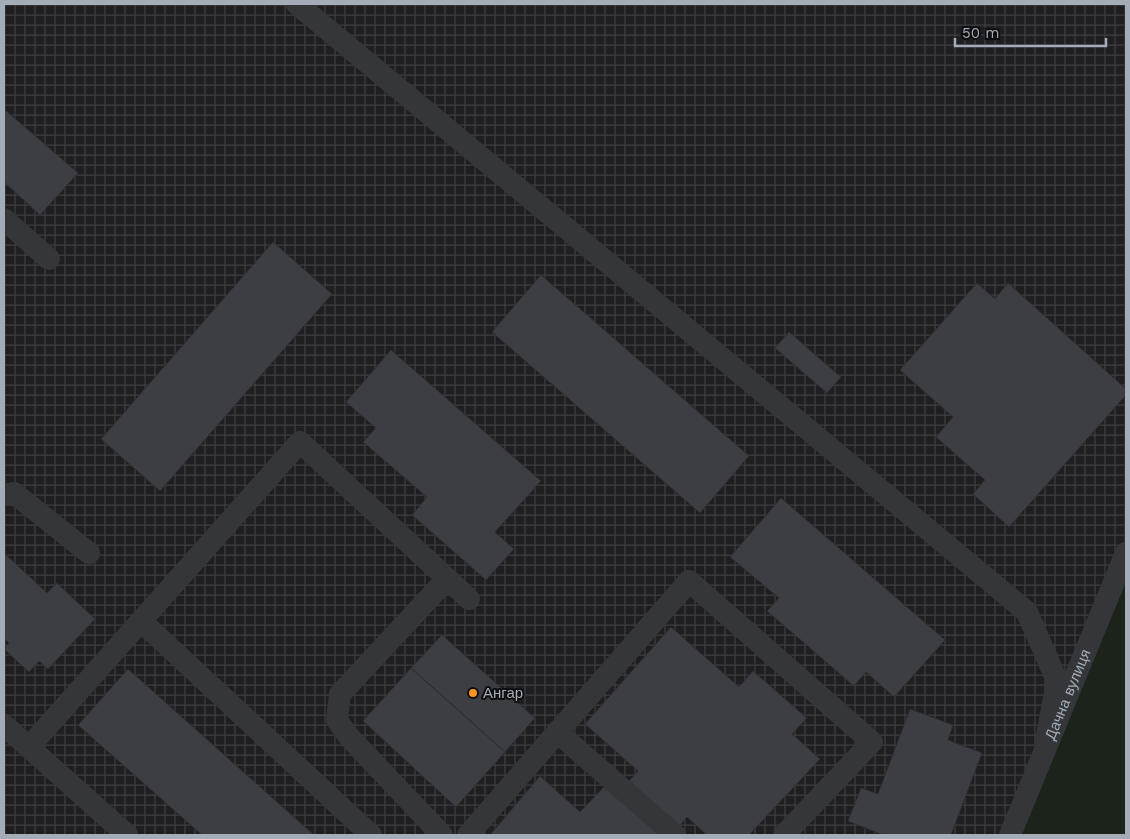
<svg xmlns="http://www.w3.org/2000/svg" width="1130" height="839" font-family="'Work Sans',sans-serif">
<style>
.industrial{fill:url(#industrial-grid)}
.green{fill:#1b231b}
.building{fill:#3d3e43;stroke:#2d2e31}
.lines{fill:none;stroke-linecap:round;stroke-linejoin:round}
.minor{stroke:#34363a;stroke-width:22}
.poi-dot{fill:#ff9521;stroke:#0e0e10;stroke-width:2}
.labels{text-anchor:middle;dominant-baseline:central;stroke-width:4;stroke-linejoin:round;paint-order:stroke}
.poi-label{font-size:15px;fill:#a4acb7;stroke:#0e0e10;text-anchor:start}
.street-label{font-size:15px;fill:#a4acb7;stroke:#0e0e10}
</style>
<defs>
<pattern id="industrial-grid" width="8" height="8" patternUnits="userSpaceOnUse" patternTransform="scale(1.25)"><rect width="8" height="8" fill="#1f1f22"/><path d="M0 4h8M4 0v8" fill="none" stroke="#3d3d40"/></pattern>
</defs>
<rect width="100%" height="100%" fill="#131315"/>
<path class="industrial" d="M4,4H1126V546L1010,835H4Z"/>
<path class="green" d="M1126,562V835H1015Z"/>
<path class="building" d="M4,109L78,173L40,215L4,182Z
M273,242L332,294L160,491L101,439Z
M541,275L749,456L700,513L492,332Z
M977,283L995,299L1008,283L1126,389V395L1009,527L973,494L985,480L936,437L953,417L900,370Z
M789,332L841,377L827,393L775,348Z
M391,350L541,481L495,532L514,549L486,580L412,515L427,497L363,442L376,428L346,402Z
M781,498L945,640L894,697L866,672L854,686L767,611L779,598L730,557Z
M4,553L47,593L57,583L95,619L48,669L39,661L29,672L4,649L9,643L4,638Z
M671,627L739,687L753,671L807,718L792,734L820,759L749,835H707L687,817L679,827L629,781L638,771L585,724Z
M442,635L535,718L505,752L411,668Z
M411,668L505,752L456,807L363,721Z
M128,669L314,835H202L78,725Z
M910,709L953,725L948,740L982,753L951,835H883L848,821L861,788L878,794Z
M540,776L580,812L604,787L670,835H490Z"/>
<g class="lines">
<g class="minor">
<path d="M297,4L1027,612L1057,681L1045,747"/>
<path d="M4,219L49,259"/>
<path d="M4,495L14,493L89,553"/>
<path d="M142,622L371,835"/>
<path d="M4,725L127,835"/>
<path d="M557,732L675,835"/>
<path d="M29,747L300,442L469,599"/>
<path d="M442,835L349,737L337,720L340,694L447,579"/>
<path d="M468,835L689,581L872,742L784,835"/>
<path id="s1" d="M1010,835L1126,553"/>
</g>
</g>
<circle class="poi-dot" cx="473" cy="693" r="5"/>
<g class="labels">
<g class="poi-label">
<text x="483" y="693">Ангар</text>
</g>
<g class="street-label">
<text stroke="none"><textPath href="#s1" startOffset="152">Дачна вулиця</textPath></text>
</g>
</g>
<rect width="1130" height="839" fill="none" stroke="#a4acb7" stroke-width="10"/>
<path d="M955 38v8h151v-8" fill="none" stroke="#a4acb7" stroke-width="2.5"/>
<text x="962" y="38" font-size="15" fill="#a4acb7" stroke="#0e0e10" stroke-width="4" paint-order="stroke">50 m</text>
</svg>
